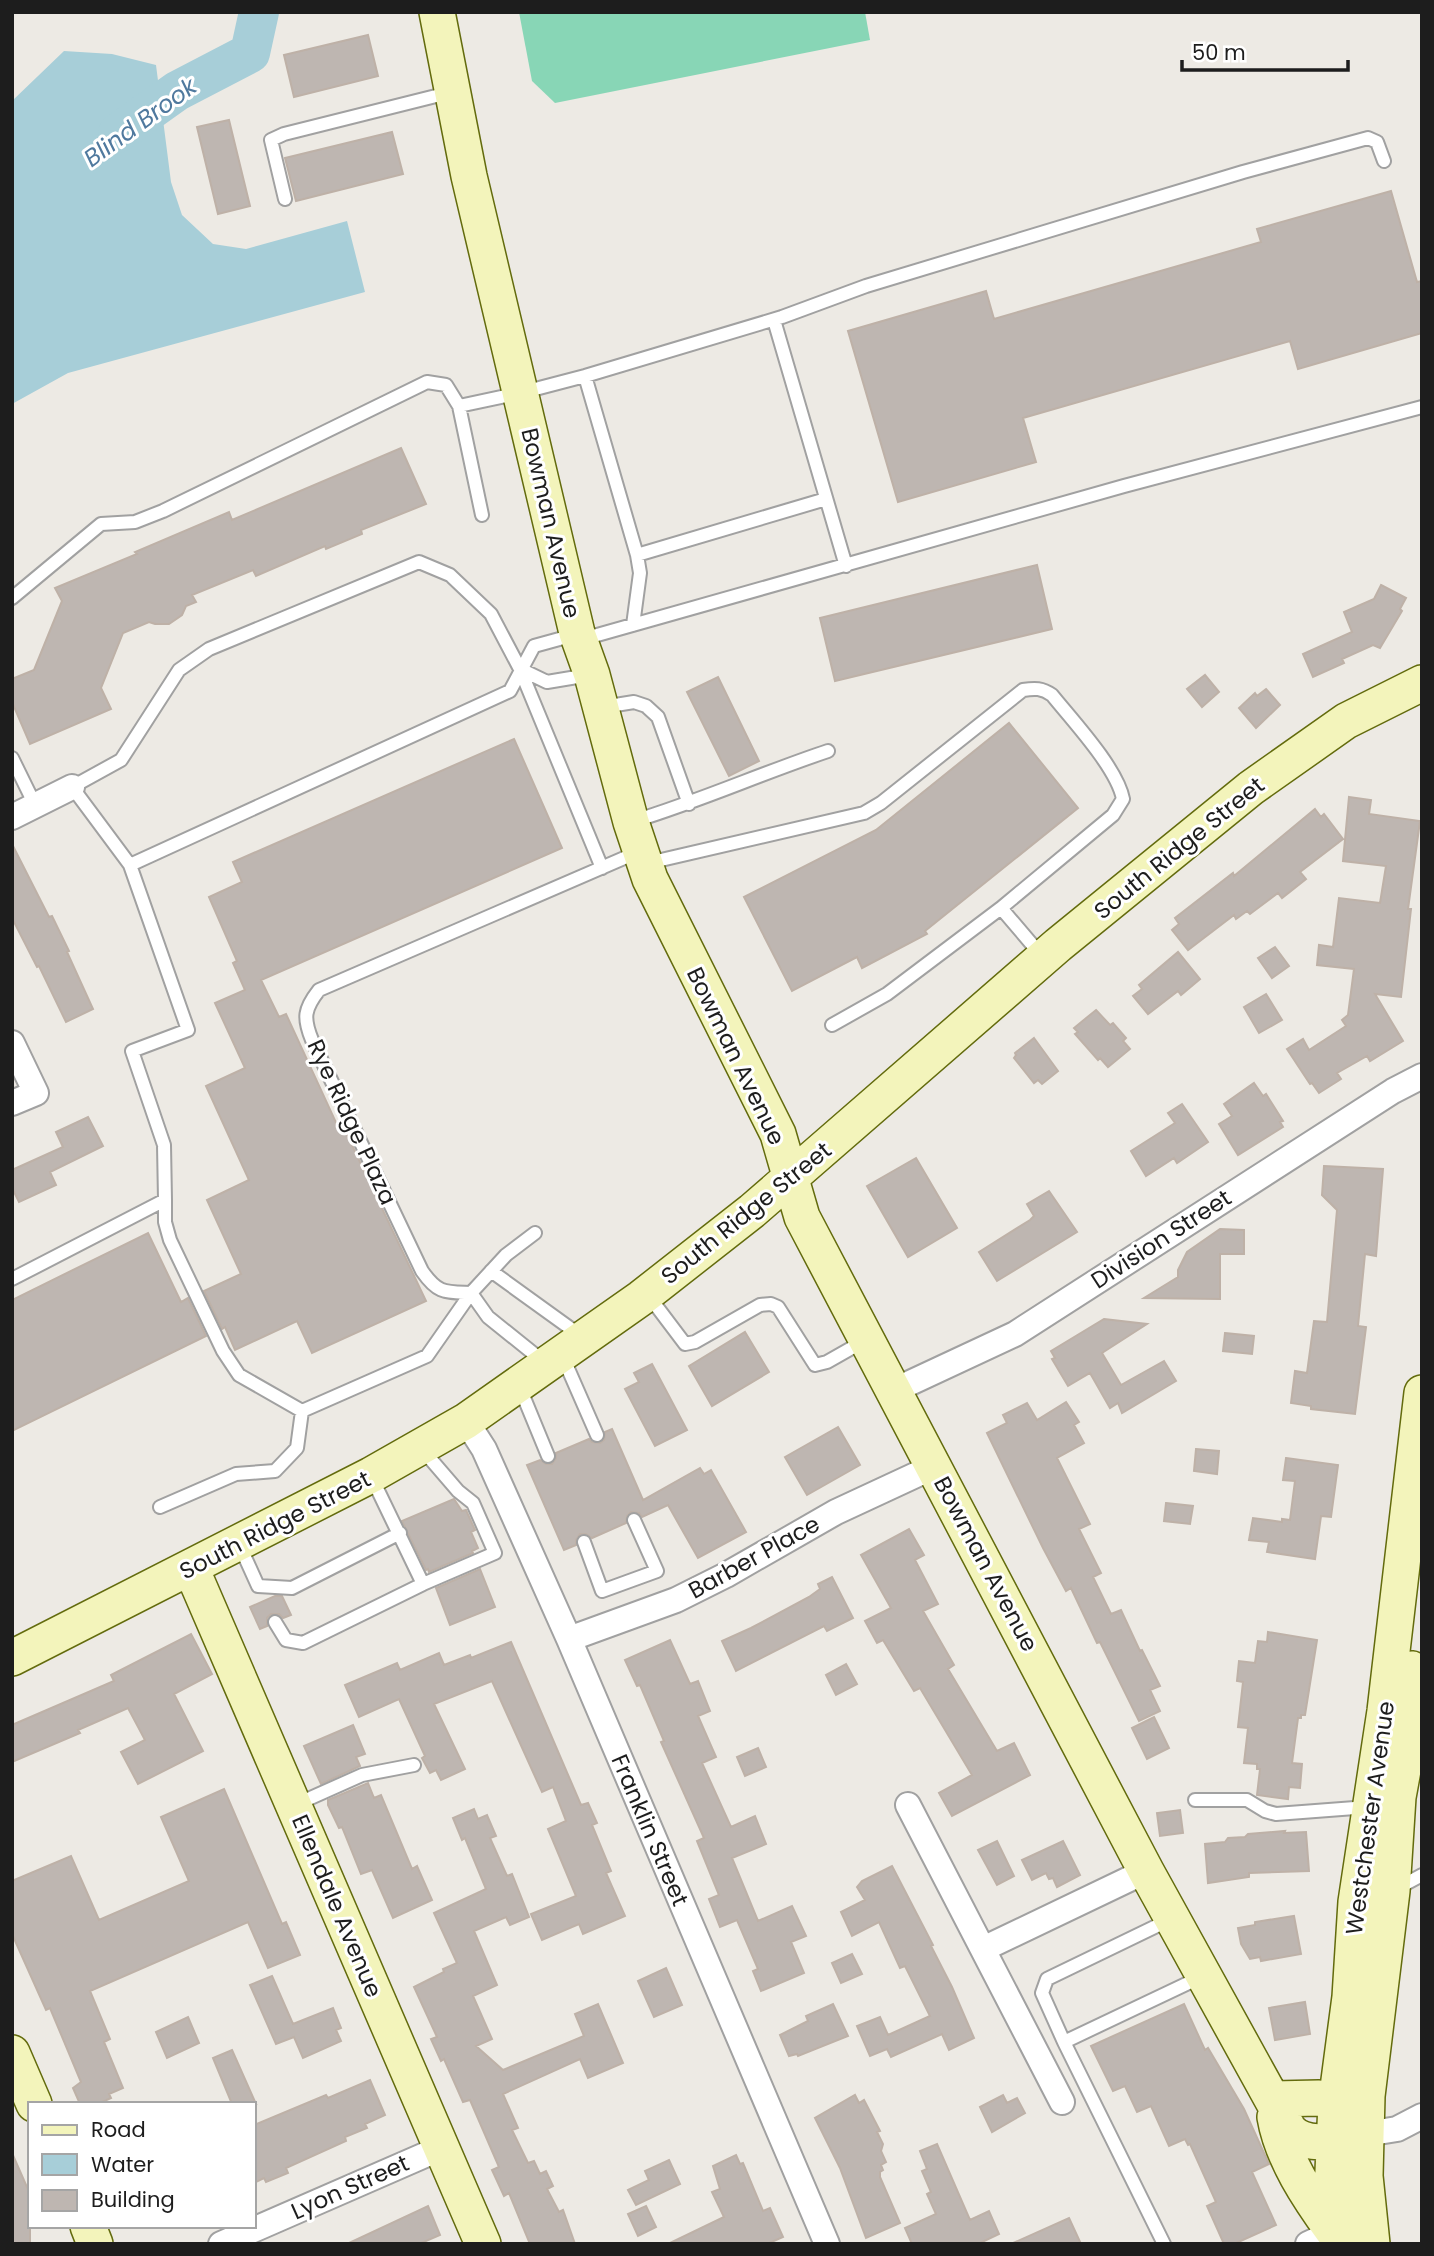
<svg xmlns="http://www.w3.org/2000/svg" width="1434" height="2256" font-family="Poppins,sans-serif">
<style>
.pitch{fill:#88d6b6}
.water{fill:#a7ced8}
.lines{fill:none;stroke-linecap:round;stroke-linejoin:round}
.river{stroke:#a7ced8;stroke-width:40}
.building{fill:#beb6b1;stroke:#beb1a7;stroke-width:2}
.lane-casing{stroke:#a1a1a1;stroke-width:16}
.street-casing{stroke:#a1a1a1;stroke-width:28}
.secondary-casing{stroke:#636b0d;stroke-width:38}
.lane{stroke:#fff;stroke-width:12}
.street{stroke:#fff;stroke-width:24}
.secondary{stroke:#f3f4bb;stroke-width:35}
.labels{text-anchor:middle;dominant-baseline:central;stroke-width:6;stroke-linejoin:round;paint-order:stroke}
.street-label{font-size:23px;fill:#1d1d1d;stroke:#fff}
.water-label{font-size:24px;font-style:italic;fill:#4f799e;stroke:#fff}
</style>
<rect width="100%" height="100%" fill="#edeae4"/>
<path class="pitch" d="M519,12H865L870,40L555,103L532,81Z"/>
<path class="water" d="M64,51L112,54L156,65L171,182L182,215L213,244L246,249L347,221L365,292L68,373L12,404V101Z"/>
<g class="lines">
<path class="river" d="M118,133L177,91L250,53L259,12"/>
</g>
<path class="building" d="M368,35L378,76L294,97L284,55Z
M229,120L250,206L218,214L197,127Z
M392,132L403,174L296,201L285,158Z
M1391,191L1417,282L1422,281V333L1298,369L1290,341L1023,418L1036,462L898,502L848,331L986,291L994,319L1261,242L1257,229Z
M401,448L426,504L361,530L362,534L326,549L325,546L256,576L253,570L192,595L196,602L186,606L182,615L169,624H155L149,622L123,633L101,688L111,709L30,744L12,702V679L34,670L62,601L55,588L137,554L135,552L229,512L232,520Z
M1037,565L1052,629L835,681L820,618Z
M1381,585L1406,598L1400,609L1402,611L1380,648L1373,645L1342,659L1344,663L1313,677L1303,654L1352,632L1344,612L1374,599Z
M1205,675L1219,692L1202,707L1187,689Z
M718,677L759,761L729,776L687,692Z
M1266,689L1280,705L1256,728L1239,708L1255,693L1257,696Z
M1009,723L1078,808L925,931L927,934L862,968L857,957L792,991L744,897L876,830Z
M514,739L562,848L261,980L279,1017L286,1014L338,1127L342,1124L426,1301L312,1353L297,1321L235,1350L225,1327L222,1329L204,1291L241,1274L207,1200L249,1180L206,1086L245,1068L215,1003L245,990L233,963L237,961L209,897L242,882L233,862Z
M1349,797L1371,800L1369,814L1420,821L1408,909H1411L1401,997L1375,994L1403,1041L1370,1061L1367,1056L1337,1073L1341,1079L1319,1093L1312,1083L1310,1084L1287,1049L1303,1039L1309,1050L1346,1026L1342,1020L1348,1015L1354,969L1317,965L1319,945L1333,947L1339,898L1380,903L1386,866L1343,861Z
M1315,809L1321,817L1324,814L1343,839L1300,872L1306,879L1282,898L1278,893L1250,914L1247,911L1236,919L1234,915L1188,950L1172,930L1179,924L1175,918L1233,873L1234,876Z
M12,844L49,917L52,916L69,951L67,952L93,1009L66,1022L39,966L37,967L12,918Z
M1275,947L1289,966L1272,978L1258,958Z
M1178,952L1200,979L1181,995L1178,991L1148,1014L1133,996L1142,989L1139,985Z
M1266,994L1282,1020L1259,1033L1244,1007Z
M1096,1010L1110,1025L1113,1023L1126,1038L1123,1041L1130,1049L1108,1067L1100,1058L1098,1060L1075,1034L1078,1032L1074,1028Z
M1034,1038L1058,1071L1042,1084L1038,1080L1034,1083L1014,1058L1016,1055L1015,1053Z
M1254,1083L1263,1096L1266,1094L1283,1121L1280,1122L1283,1127L1238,1155L1219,1124L1232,1116L1224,1104Z
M1182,1104L1208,1142L1177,1163L1174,1158L1146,1176L1131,1151L1175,1123L1168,1113Z
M88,1117L103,1146L50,1172L56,1185L19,1202L12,1188V1170L63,1147L56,1132Z
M916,1158L957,1228L908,1257L867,1186Z
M1324,1166L1383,1169L1376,1256L1365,1254L1358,1326L1366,1327L1355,1414L1311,1409V1406L1291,1403L1295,1371L1307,1373L1314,1321L1327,1322L1337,1210L1322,1195Z
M1049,1191L1077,1232L997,1281L979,1252L1030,1220L1034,1216L1027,1204Z
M1220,1229L1244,1230V1254H1220V1299L1144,1298L1178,1277V1270L1187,1252Z
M148,1233L181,1302L188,1298L206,1336L12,1431V1300Z
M1104,1319L1147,1324L1102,1353L1121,1385L1164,1361L1176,1381L1122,1413L1118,1403L1110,1408L1090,1373L1068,1386L1052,1359L1055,1358L1051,1351Z
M745,1332L769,1372L712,1406L689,1366Z
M1225,1333L1254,1336L1252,1354L1223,1351Z
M652,1364L687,1430L655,1446L625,1389L639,1382L634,1373Z
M1066,1402L1079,1422L1074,1425L1084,1443L1057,1458L1090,1524L1079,1529L1101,1573L1093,1577L1111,1614L1121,1610L1140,1651L1142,1650L1160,1686L1150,1690L1160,1711L1139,1721L1100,1642L1097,1643L1071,1588L1066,1591L1043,1548L987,1433L1007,1423L1003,1415L1027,1403L1037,1420Z
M838,1427L860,1465L807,1495L785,1457Z
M612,1429L643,1500L700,1468L704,1474L711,1470L746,1532L698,1558L668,1505L642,1517L639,1513L631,1512L627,1516L626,1523L592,1538L586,1534H580L576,1540V1545L564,1550L527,1465L540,1460L546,1464H552L556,1458V1453L589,1439L592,1442L600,1443L604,1440L605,1432Z
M1196,1449L1219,1451L1217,1474L1194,1471Z
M1286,1458L1338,1465L1331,1517L1321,1516L1315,1559L1267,1552L1269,1542L1249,1540L1253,1518L1282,1522V1519L1290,1520L1295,1481L1283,1480Z
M454,1499L462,1511L466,1510L475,1530L471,1532L478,1548L472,1551L473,1553L429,1572L428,1569L426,1570L402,1521Z
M1166,1503L1193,1506L1190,1524L1164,1521Z
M909,1529L924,1555L915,1560L938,1604L923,1611L954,1665L948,1669L997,1751L1014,1743L1030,1775L952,1816L939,1793L972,1775L920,1688L914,1691L883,1640L877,1643L865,1621L891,1608L861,1555Z
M480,1569L495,1607L450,1625L436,1588Z
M832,1577L853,1618L827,1631L824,1626L736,1671L722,1641L751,1628L809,1597L820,1589L818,1584Z
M275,1596H282L291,1615L283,1618L279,1614H271L267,1618V1626L260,1629L250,1607Z
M1268,1632L1317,1640L1305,1715H1301V1718H1298L1292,1763L1302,1764L1300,1788L1289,1787L1288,1799L1257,1795L1260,1769H1257V1764L1244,1763L1248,1728L1238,1727L1243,1682L1237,1681L1239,1661L1255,1663L1258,1641L1267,1642Z
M191,1634L212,1674L174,1694L203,1751L138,1784L121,1752L145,1740L128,1708L78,1730L80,1733L12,1762V1725L114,1681L111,1675Z
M670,1640L690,1684L698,1681L710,1711L698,1716L716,1757L702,1763L731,1827L755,1816L766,1844L732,1858L758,1921L792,1906L806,1936L791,1942L804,1973L761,1991L753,1971L758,1969L737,1920L720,1927L709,1899L719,1895L697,1841L704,1838L661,1742L664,1741L640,1685L637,1686L625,1660Z
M511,1642L581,1805L588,1803L597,1823L592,1825L611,1871L606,1873L625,1916L583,1934L579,1924L542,1940L531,1914L576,1896L548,1829L566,1821L553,1787L542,1792L492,1681L434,1704L465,1769L441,1780L436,1770L430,1773L422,1758L425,1756L399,1699L359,1717L345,1685L397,1663L400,1670L439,1653L444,1665L470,1655L471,1658Z
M846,1664L857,1684L836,1695L826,1675Z
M1154,1717L1169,1748L1147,1759L1132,1728Z
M353,1725L365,1754L356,1757L360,1766L321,1784L304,1746Z
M758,1748L766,1767L745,1776L737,1757Z
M368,1783L374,1798L381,1795L412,1869L417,1866L432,1900L393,1918L372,1870L361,1874L342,1827L339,1828L328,1805V1800Z
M224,1789L282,1924L286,1922L300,1955L268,1968L248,1922L90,1991L110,2039L104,2042L123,2088L109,2094L111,2098L98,2104H80L73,2088L81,2082L50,2008L46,2010L12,1934V1881L71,1856L99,1920L189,1881L161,1817Z
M474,1809L478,1819L487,1815L496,1836L490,1838L507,1876L512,1874L529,1917L510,1925L506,1917L474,1931L497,1985L473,1996L492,2039L476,2046L503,2070L584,2036L575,2014L598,2004L623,2063L588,2078L580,2059L503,2094L518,2128L512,2130L528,2163L534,2161L540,2174L546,2171L553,2186L547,2189L559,2212L563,2210L575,2244H530L509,2193L504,2196L492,2170L499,2167L470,2100L463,2102L444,2059L441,2061L431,2039L437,2037L414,1987L444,1972L443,1969L457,1963L434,1913L486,1889L465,1838L462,1840L453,1818Z
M1180,1810L1183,1833L1160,1836L1157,1813Z
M1285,1831L1284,1833L1306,1832L1309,1871L1249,1873V1877L1208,1883L1205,1844L1225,1842L1228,1838L1245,1837L1248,1834Z
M997,1841L1014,1876L997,1885L978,1850Z
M1063,1841L1080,1875L1057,1887L1053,1878L1049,1879L1046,1873L1032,1880L1022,1860Z
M892,1866L933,1945L931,1946L952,1987L974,2038L949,2050L942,2034L891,2057L887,2049L870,2056L857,2026L880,2017L888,2035L930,2016L905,1966L900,1968L879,1922L852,1936L841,1912L865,1900L857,1887L862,1881Z
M1294,1916L1301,1954L1261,1961L1260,1957L1250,1959L1241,1944L1238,1928L1255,1925V1922Z
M852,1954L862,1974L841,1983L832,1963Z
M666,1968L682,2005L654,2017L638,1981Z
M272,1976L293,2024L333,2008L341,2028L336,2030L341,2041L303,2058L294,2037L276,2044L250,1985Z
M1305,2002L1310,2034L1275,2040L1269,2008Z
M833,2004L848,2036L798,2056L797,2054L789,2056L780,2035L808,2021L806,2016Z
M1184,2004L1205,2050L1208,2048L1244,2109L1269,2164L1252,2172L1276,2225L1234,2244H1224L1207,2206L1216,2202L1190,2144L1188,2145L1185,2139L1169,2146L1151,2106L1137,2112L1125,2086L1113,2091L1091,2046Z
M188,2017L199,2043L167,2058L156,2032Z
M232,2050L256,2104H232L213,2058Z
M370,2080L385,2115L365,2124L367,2128L345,2137L346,2141L286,2168L288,2173L266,2182L264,2178L254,2183V2125L326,2095L328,2098Z
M855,2095L859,2103L864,2100L880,2131L877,2132L883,2144L881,2151L886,2162L881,2165L883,2170L880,2172V2177L900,2223L866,2238L840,2168L815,2118Z
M1003,2095L1007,2103L1017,2098L1025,2113L992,2132L980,2107Z
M937,2144L970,2220L989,2211L999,2234L978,2244H912L905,2228L936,2214L927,2194L931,2192L922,2171L927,2169L920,2151Z
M12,2153L30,2194V2244H12Z
M736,2155L740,2164L743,2163L763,2211L770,2208L783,2237L767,2244H668L724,2217L712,2192L720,2189L713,2166Z
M669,2160L680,2184L636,2205L628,2190L649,2180L645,2171Z
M428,2206L440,2235L419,2244H347Z
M646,2206L656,2227L638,2236L628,2214Z
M1069,2218L1081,2244H1011Z"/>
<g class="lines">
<defs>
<path id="lane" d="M285,199L271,140L284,134L452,92
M774,320L846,566
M585,376L637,555L640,573L633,625
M459,406L482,515
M637,555L826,499
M12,598L101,524L135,522L163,511L427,382L446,385L459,406L520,393L585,376L782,317L866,286L1243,172L1368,138L1377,142L1384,161
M583,639L1124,486L1422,407
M520,669L547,682L589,675
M603,707L634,702L646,706L658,717L689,804
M12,758L35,805
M634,821C700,801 762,773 828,751
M648,863L864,813L881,803L1023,690C1035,688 1042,688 1052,695C1073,721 1117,768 1123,799L1113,815L1001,908L1041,955
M130,865L510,691L534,646L574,635
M832,1025L887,994L1001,908
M165,1200V1222L170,1240L223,1351L239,1375L302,1411
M491,1271L581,1336
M12,1279L165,1200L164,1145L132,1051L188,1030L130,865L72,787L121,760L179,670L209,649L419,562L450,575L491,614L520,669L602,868
M471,1293C445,1292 438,1294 422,1271L312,1040C303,1018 304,1009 319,990L638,852
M471,1293L488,1317L544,1362
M648,1295L685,1344L695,1342L760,1305L771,1304L778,1307L815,1365L827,1362L864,1341
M562,1355L597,1435
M520,1388L548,1456
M371,1476L423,1584
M160,1507L236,1474L275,1471L297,1448L302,1411L427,1356L471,1293L506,1255L535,1233
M584,1542L602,1591L657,1571L634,1520
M239,1544L258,1586L292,1588L400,1533
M275,1622L286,1640L303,1643L423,1584L495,1553L473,1503L458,1491L421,1448
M1195,1800H1247L1265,1811L1276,1814L1368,1807
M297,1804L362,1775L414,1765
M1396,1889L1422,1875
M1169,1920L1047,1979L1042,1993L1064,2042L1201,1977
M1064,2042L1164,2244"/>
<path id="street" d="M12,817L72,787
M12,1043L36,1093L12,1103
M895,1390L1015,1334L1393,1091L1422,1076
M466,1421L484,1449L569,1639L827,2244
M569,1639L676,1600L726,1575L836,1512L935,1466
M908,1805L1062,2102
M983,1949L1146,1871
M1366,2134L1397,2129L1422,2116
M221,2244L441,2148
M1308,2244L1334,2232"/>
<path id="secondary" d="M437,12L469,176L577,633L592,675L631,822L650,879L778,1134L802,1217L1146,1871L1289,2130C1308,2151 1341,2138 1366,2134
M191,1568L483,2244
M12,1658L371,1475L466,1421L641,1298L752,1211L1058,945L1251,788L1346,721L1422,683
M12,2053L34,2104
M1273,2099L1319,2098L1336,2103L1352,2120
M1275,2117C1282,2158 1309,2198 1333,2231
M88,2226L95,2244
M1337,2244L1332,2194L1336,2103L1350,1997L1356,1902L1385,1711L1422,1393
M1372,2244L1365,2176L1367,2096L1392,1891L1398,1797L1405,1759L1412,1669"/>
</defs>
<use href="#lane" class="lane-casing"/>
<use href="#street" class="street-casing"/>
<use href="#secondary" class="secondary-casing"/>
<use href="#lane" class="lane"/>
<use href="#street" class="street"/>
<use href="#secondary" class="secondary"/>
</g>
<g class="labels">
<g class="street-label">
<text transform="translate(551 523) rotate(77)">Bowman Avenue</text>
<text transform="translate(1179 848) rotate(-39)">South Ridge Street</text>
<text transform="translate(736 1056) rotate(64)">Bowman Avenue</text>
<text transform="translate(352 1122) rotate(65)">Rye Ridge Plaza</text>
<text transform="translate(746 1213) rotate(-39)">South Ridge Street</text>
<text transform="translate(1161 1239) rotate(-33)">Division Street</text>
<text transform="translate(275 1525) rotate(-27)">South Ridge Street</text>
<text transform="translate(754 1557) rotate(-29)">Barber Place</text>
<text transform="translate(986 1564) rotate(62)">Bowman Avenue</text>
<text transform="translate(1370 1818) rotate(-82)">Westchester Avenue</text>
<text transform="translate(650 1830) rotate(67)">Franklin Street</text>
<text transform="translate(337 1906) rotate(67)">Ellendale Avenue</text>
<text transform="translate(350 2187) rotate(-24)">Lyon Street</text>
</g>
<g class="water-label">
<text transform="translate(140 122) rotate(-36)">Blind Brook</text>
</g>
</g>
<rect width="1434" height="2256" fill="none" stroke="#1d1d1d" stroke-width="28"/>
<rect x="28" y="2102" width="228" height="126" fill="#ffffff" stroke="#a5a5a5" stroke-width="2"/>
<rect x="42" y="2125" width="35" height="10" fill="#f3f4bb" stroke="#a5a5a5" stroke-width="2"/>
<text x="91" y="2137" font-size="21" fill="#1d1d1d">Road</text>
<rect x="42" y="2154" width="35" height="21" fill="#a7ced8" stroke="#a5a5a5" stroke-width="2"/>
<text x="91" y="2172" font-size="21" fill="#1d1d1d">Water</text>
<rect x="42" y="2190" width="35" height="21" fill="#beb6b1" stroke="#a5a5a5" stroke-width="2"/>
<text x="91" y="2207" font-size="21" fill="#1d1d1d">Building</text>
<path d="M1182 60v10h166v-10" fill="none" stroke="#1d1d1d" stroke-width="3.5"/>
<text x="1192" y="60" font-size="21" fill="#1d1d1d" stroke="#ffffff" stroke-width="5" paint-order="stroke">50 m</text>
</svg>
